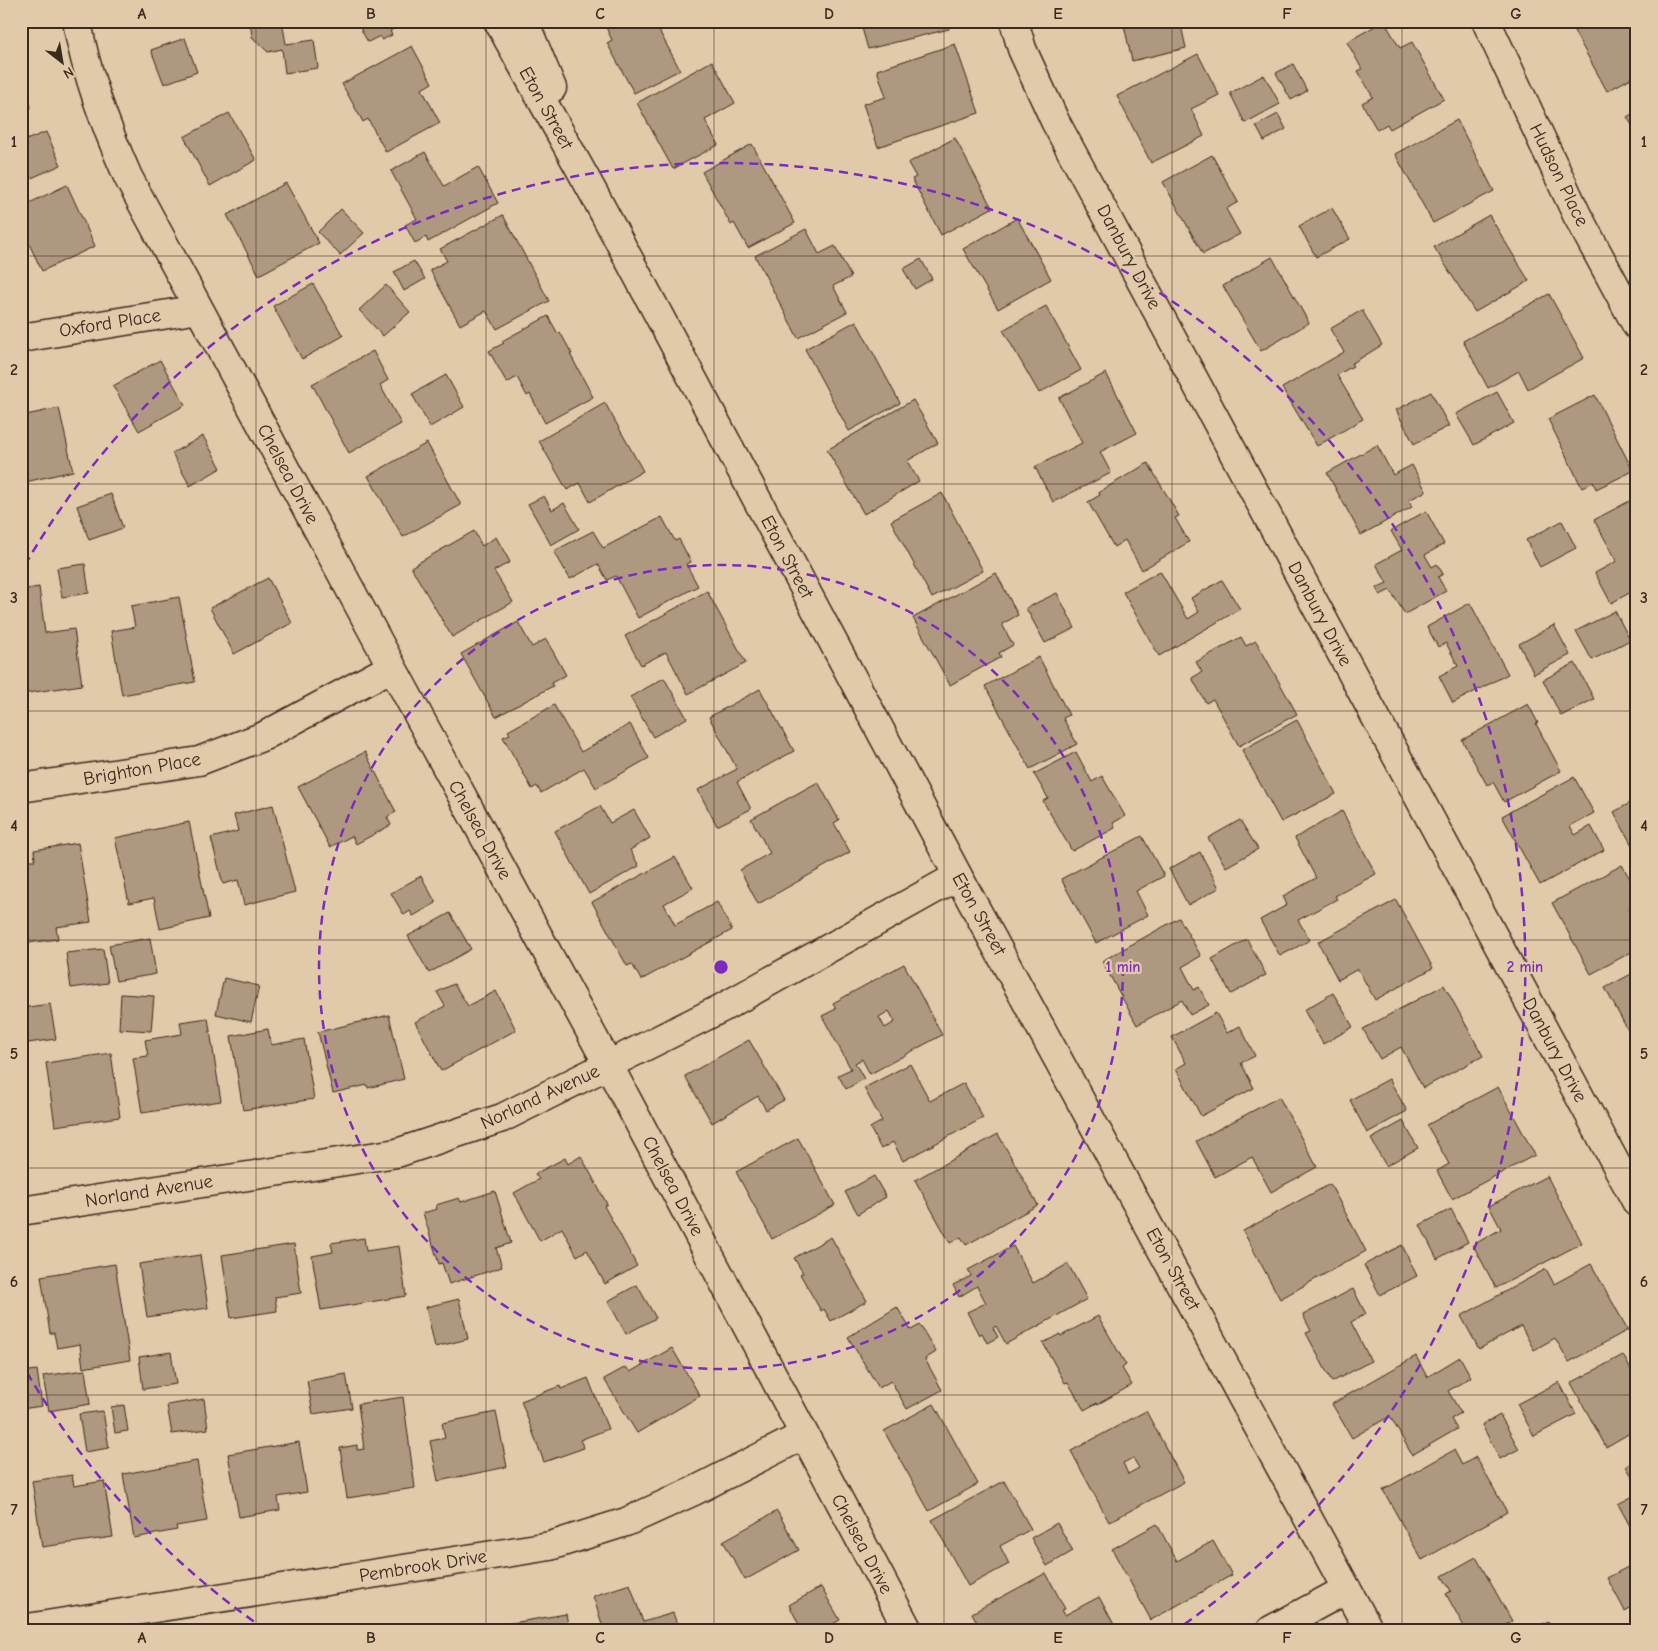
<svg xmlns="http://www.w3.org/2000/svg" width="1658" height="1651" font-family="'Comic Neue',sans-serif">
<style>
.building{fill:#ae987f;stroke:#3b2a1e;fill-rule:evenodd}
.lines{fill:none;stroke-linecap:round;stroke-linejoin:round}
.minor-casing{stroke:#3b2a1e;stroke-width:31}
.minor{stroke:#e1caaa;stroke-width:28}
.grid{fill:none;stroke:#3b2a1e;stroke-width:1;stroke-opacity:0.55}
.ring{fill:none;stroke:#7b2cbf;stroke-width:2.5;stroke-dasharray:9 6}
.labels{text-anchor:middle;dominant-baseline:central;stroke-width:4.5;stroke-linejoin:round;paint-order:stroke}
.street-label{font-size:19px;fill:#3b2a1e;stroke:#e1caaa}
.centre{fill:#7b2cbf;stroke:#e1caaa;stroke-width:2.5}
.ring-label{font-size:15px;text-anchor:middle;font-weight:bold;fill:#7b2cbf;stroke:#e1caaa;stroke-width:4.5;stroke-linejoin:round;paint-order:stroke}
.neatline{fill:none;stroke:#3b2a1e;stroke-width:2}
.grid-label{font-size:16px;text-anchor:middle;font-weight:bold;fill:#3b2a1e}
</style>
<rect width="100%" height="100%" fill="#e1caaa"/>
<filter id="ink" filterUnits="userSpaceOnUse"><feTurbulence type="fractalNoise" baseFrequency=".02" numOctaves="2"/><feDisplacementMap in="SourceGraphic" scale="10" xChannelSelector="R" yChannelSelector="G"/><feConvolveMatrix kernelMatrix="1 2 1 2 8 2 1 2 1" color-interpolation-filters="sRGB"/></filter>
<g filter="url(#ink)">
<path class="building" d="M250,21H282L286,44L314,40L318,68L285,73L282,49L268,52L252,37Z
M356,21H396L399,26L390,31L392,35L382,40L380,36L368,42Z
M608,21H654L680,70L634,93L607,43L612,40L604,23Z
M860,21H947L949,29L868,49Z
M1123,21H1180L1186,48L1132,61Z
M1384,21L1400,48L1412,42L1444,99L1390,129L1387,124L1377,130L1362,103L1373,97L1358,71L1362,69L1347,42Z
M1592,21H1637V75L1607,91L1574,31Z
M185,38L197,72L164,84L151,50Z
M955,44L979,113L878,147L863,104L886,97L877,70Z
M412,46L432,83L422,89L440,123L386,152L368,119L363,122L342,84Z
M1198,54L1219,95L1191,109L1204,136L1151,163L1117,96Z
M712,61L735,103L705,120L718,145L673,169L637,103Z
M1293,64L1307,91L1291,100L1276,73Z
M24,71L31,108L21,109V72Z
M1264,75L1280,104L1245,123L1230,93Z
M1637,111V133L1627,117Z
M229,113L256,160L210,186L184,137Z
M1278,114L1286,129L1264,141L1256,126Z
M1457,120L1494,191L1433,223L1395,154Z
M46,132L61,165L27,180L21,167V142Z
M955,138L992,208L941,235L912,179L916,177L908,163Z
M752,144L795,223L748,248L734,223L731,225L702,172Z
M425,152L444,186L478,167L498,203L428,242L426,237L415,243L405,225L417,219L391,171Z
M1212,155L1238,202L1226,209L1240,234L1203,254L1163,182Z
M286,183L319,243L259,275L227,215Z
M67,185L95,246L42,271L21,227V207Z
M1332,208L1350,239L1316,257L1299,226Z
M341,209L364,233L340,255L318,232Z
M503,215L549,301L497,329L486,311L460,325L430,270L447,261L440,249Z
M1489,215L1529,281L1475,312L1434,247Z
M1017,218L1051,279L998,309L963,249Z
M806,229L819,254L835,246L851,277L833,286L847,312L798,338L755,256Z
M1272,257L1309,323L1261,351L1223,286Z
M921,259L932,279L915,289L903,269Z
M414,261L425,279L404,291L394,272Z
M313,284L343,336L302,359L273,306Z
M386,285L410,312L383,336L359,310Z
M1549,294L1584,358L1528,389L1519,371L1488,388L1463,341Z
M1046,306L1081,370L1039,393L1003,330Z
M1362,310L1382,345L1351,364L1353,366L1337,375L1363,419L1317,446L1282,388L1344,352L1330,329Z
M548,316L558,334L560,332L572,354H570L593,397L545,423L530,394L527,396L517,377L507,383L489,351L504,343L502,341Z
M856,321L900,403L849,431L805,349Z
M373,351L388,380L380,385L401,424L349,453L312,384Z
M160,360L185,405L139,431L113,386Z
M1106,373L1137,433L1100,452L1111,473L1053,502L1035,467L1082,443L1059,398Z
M446,375L464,407L430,427L412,394Z
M1431,392L1449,426L1414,444L1396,410Z
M1497,392L1514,423L1474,445L1456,414Z
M1595,395L1633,471L1596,489L1593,482L1582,488L1548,419Z
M913,400L938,443L907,461L919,481L864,514L827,450Z
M605,403L643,471L590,502L580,483L567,490L539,441Z
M59,408L73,471L21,483V416Z
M203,436L221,468L190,486L172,453Z
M427,443L461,505L403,537L368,476Z
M1377,445L1393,475L1412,465L1426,491L1409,500L1412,507L1361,535L1327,473Z
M1148,463L1179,516L1175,518L1189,542L1142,570L1125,540L1114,547L1088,502L1100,495L1099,492Z
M942,493L983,571L932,598L891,521Z
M111,494L123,528L89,540L77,506Z
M544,496L552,510L564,503L579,529L551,545L528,504Z
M1637,497V589L1611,603L1595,573L1617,561L1594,520Z
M1426,511L1444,544L1425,555L1432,567L1437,564L1443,574L1438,577L1446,591L1405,614L1390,590L1380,595L1376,588L1387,583L1376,564L1402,550L1391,531Z
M662,517L675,541L679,539L691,562L686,564L698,586L638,618L616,576L607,580L598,564L570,579L554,551L593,531L603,548Z
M1562,521L1576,548L1540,567L1526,540Z
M474,531L482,546L496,537L510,562L494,571L513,602L452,637L411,567Z
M85,564L89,593L62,597L57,568Z
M1160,571L1188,619L1199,612L1191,598L1222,580L1240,609L1159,656L1123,592Z
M996,573L1018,615L1002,624L1013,645L999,653L1001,657L950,685L913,618Z
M268,578L292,623L234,654L210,608Z
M39,587L45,633L74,629L82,685L21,694V590Z
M707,591L746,663L688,694L666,652L641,665L625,636Z
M1057,593L1075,628L1045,643L1026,608Z
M179,597L195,682L122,695L111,631L135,627L131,606Z
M1470,603L1508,674L1453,703L1439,676L1458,666L1446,643L1438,647L1427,627Z
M1615,611L1630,640L1592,660L1576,631Z
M518,622L532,647L546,639L566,675L551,683L553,686L496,717L461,654Z
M1554,625L1570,655L1534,674L1519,644Z
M1241,637L1246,646L1256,641L1297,714L1239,746L1213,699L1206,703L1192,678L1202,672L1196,662Z
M1039,657L1069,715L1063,718L1077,744L1030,769L985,686Z
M1575,663L1594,699L1561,716L1543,680Z
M664,678L687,718L653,737L630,697Z
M760,689L794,751L737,782L751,809L717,826L698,790L737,769L709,717Z
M1528,704L1538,723L1536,724L1561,771L1504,802L1493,782L1487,785L1462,740Z
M554,705L581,752L630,724L649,758L596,788L584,768L541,793L537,786L532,789L503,737L510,734L508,731Z
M1297,720L1336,794L1281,822L1242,750Z
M365,752L396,812L387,817L391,825L356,844L352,836L330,847L298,787Z
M1076,752L1092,782L1102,776L1125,816L1113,823L1115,828L1072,851L1043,801L1048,798L1034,774Z
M1574,777L1594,813L1570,826L1575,835L1591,826L1604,850L1540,885L1502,816Z
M818,782L839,820L834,823L850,852L758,904L740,870L770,853L751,819Z
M1637,799V847L1634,849L1614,812Z
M273,805L295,892L244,905L238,880L223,884L211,838L238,831L234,815Z
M600,806L610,823L634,810L650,838L630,850L639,866L589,894L555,831Z
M1342,811L1376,874L1335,896L1337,899L1298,920L1310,940L1280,956L1260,920L1287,905L1283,896L1316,878L1295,838Z
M1240,820L1258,849L1226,867L1208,838Z
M189,822L209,918L160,929L154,898L129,903L115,838Z
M1142,836L1164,876L1136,891L1148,915L1096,943L1061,879Z
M78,843L91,922L56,927L58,939L21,944V858L30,857V860H35L34,850Z
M1200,852L1219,888L1188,905L1169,869Z
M675,857L693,888L664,904L675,925L717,902L732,930L641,980L632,964L627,966L592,902Z
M1622,865L1637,891V905L1629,909L1637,923V949L1591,974L1552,903Z
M421,876L436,903L413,916L410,911L404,915L391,893Z
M1396,900L1433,968L1375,1000L1358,969L1338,980L1318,942Z
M450,913L471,949L429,973L408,936Z
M1179,918L1201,956L1182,967L1194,990L1199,987L1209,1005L1190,1015L1182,1000L1137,1025L1102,961Z
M150,938L156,974L116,981L109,945Z
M1247,939L1266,975L1231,994L1212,959Z
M103,949L108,983L71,988L66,953Z
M904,964L942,1035L870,1074L862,1059L855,1063L864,1079L846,1089L838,1075L851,1069L822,1016L836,1009L833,1003ZM889,1011L895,1022L885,1028L879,1017Z
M1637,971V1047L1605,988Z
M224,978L259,986L251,1022L216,1014Z
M454,984L468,1006L496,991L516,1030L441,1071L415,1022L445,1006L437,992Z
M1444,985L1483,1056L1423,1088L1401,1047L1380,1059L1363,1029Z
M1333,993L1353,1027L1323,1044L1304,1010Z
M121,994L154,996L151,1031L119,1029Z
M50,1004L56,1039L21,1044V1008Z
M1216,1013L1227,1033L1240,1026L1255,1056L1241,1063L1254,1088L1201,1116L1176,1069L1186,1063L1172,1037Z
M389,1015L404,1079L368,1088L367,1085L333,1093L318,1032Z
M208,1018L221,1101L142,1113L133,1058L148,1056L145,1040L182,1034L180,1022Z
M268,1029L271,1045L304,1039L314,1099L243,1110L231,1036Z
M749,1040L784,1100L766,1110L758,1096L712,1123L685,1076Z
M111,1053L120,1117L55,1126L46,1063Z
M910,1064L930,1101L964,1083L983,1118L903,1161L893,1142L881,1149L870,1128L882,1121L864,1088Z
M1389,1079L1407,1111L1367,1133L1350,1100Z
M1498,1087L1535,1155L1452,1199L1437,1171L1449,1164L1427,1125Z
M1279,1097L1317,1167L1271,1192L1252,1157L1215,1177L1196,1141Z
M1403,1121L1418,1148L1386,1166L1371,1139Z
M998,1134L1038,1205L966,1245L961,1237L950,1243L915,1180Z
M798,1138L835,1205L772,1239L736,1172Z
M581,1156L607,1204L604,1206L637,1266L605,1284L587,1250L577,1256L562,1228L540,1241L514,1193L539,1179L535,1174L565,1158L568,1164Z
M874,1176L886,1197L858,1214L845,1192Z
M1547,1176L1582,1243L1496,1288L1473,1245L1501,1229L1489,1206Z
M1330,1184L1366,1251L1280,1299L1243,1231Z
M495,1191L511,1243L496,1248L502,1267L449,1284L442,1263L439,1264L423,1213L437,1209L436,1205L459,1198L461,1202Z
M1451,1209L1468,1242L1437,1259L1420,1225Z
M831,1237L867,1301L831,1321L824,1309L821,1311L800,1274L803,1273L794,1258Z
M364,1238L366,1251L399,1246L406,1296L321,1310L312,1256L333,1252L331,1243Z
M294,1244L301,1293L275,1297L277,1311L231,1318L222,1255Z
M1402,1245L1417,1276L1380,1295L1364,1265Z
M1013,1246L1033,1283L1068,1264L1087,1299L1006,1344L996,1326L993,1328L998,1337L987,1343L982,1333L979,1335L967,1312L986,1303L977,1286L959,1297L953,1285L971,1276L968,1270Z
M200,1255L208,1308L147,1317L139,1264Z
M115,1264L130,1360L83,1368L80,1344L57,1348L54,1333H50L41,1276Z
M1591,1264L1628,1330L1569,1362L1555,1338L1534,1350L1521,1326L1479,1349L1461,1316L1546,1269L1554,1284Z
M637,1285L656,1318L626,1334L608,1301Z
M1353,1289L1366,1314L1351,1322L1371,1361L1332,1382L1306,1333L1311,1331L1303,1315Z
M459,1299L468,1339L435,1347L426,1307Z
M897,1307L911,1330L920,1325L936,1352L925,1359L942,1390L907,1409L891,1381L879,1388L848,1337Z
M1098,1316L1126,1365L1122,1368L1132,1385L1098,1404L1097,1403L1084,1410L1068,1382L1065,1383L1043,1343L1060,1334L1061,1336Z
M672,1348L700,1396L637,1433L604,1379L626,1367L630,1372Z
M171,1352L176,1384L143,1389L139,1357Z
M1623,1355L1632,1372L1637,1369V1429L1606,1447L1571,1383Z
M1416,1356L1427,1377L1460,1357L1471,1377L1448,1391L1461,1413L1451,1419L1457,1429L1412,1455L1390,1416L1352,1438L1332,1404Z
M37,1370L42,1406L21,1409V1372Z
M85,1370L90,1404L49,1411L43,1376Z
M346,1374L352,1408L313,1414L307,1381Z
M588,1378L608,1429L580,1440L584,1448L544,1462L521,1401L560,1386L561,1389Z
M1559,1382L1576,1414L1534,1436L1517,1404Z
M403,1397L415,1488L347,1498L340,1448L357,1445V1450L364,1449L358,1404Z
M204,1399L208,1429L172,1434L167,1405Z
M934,1404L978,1484L929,1511L884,1431Z
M124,1405L128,1431L115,1433L111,1407Z
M103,1411L109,1448L85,1452L79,1414Z
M1146,1411L1184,1482L1109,1522L1071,1451ZM1133,1458L1139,1468L1128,1474L1123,1463Z
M496,1412L507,1467L438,1481L430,1441L445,1438L442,1423Z
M1500,1415L1519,1449L1500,1459L1482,1425Z
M299,1442L307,1492L278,1497L280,1510L239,1517L228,1454Z
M1454,1450L1462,1465L1476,1457L1507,1512L1422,1560L1383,1490Z
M1637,1460V1485L1626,1466Z
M197,1461L207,1521L176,1526L177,1530L134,1538L123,1474Z
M72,1475L74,1486L104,1481L113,1537L42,1547L32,1481Z
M1004,1481L1031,1529L1000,1546L1009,1564L968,1586L932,1520Z
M1637,1494V1539L1618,1504Z
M777,1511L799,1550L745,1580L723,1541Z
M1057,1523L1073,1551L1047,1566L1031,1538Z
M1157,1524L1177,1561L1213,1541L1232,1575L1151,1620L1112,1549Z
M1476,1557L1512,1621L1497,1630H1466L1446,1594L1451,1591L1442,1576Z
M1637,1562V1604L1625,1611L1607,1578Z
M1046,1573L1065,1609L1062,1610L1065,1615L1099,1597L1117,1630H981L972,1613Z
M630,1584L643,1622L673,1613L679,1630H604L593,1596Z
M821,1587L840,1620L822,1630H802L789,1605Z
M566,1614L569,1630H494V1626Z
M1548,1621L1553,1630H1534Z"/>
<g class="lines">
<defs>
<path id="minor" d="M77,21C86,75 106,127 128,177L392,667L609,1066L908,1630
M498,21L594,194L958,876L1369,1630
M524,21L552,88
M1014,21L1022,49L1055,121L1637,1203
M1486,21L1577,215L1637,326
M21,338L199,309
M21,788L199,761L264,736L392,667
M21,1211L397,1153L502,1118L722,1008L958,876
M21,1629L550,1546L626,1522L694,1491L804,1435
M1271,1630L1347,1589"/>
</defs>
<use href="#minor" class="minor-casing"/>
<use href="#minor" class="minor"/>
</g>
</g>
<path class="grid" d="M256,21V1630M486,21V1630M714,21V1630M944,21V1630M1172,21V1630M1402,21V1630M21,256H1637M21,484H1637M21,711H1637M21,940H1637M21,1168H1637M21,1395H1637"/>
<g class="ring">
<circle cx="721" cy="967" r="402"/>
<path d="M266 1630A804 804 0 0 1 25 1369M25 565A804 804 0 1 1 1176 1630"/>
</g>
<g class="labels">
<g class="street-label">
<text transform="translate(546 108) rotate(61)">Eton Street</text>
<text transform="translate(1559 175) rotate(64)">Hudson Place</text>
<text transform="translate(1129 257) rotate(62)">Danbury Drive</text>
<text transform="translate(110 323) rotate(-9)">Oxford Place</text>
<text transform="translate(288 474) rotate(62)">Chelsea Drive</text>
<text transform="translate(787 557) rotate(62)">Eton Street</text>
<text transform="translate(1320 614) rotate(62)">Danbury Drive</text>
<text transform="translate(142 769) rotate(-10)">Brighton Place</text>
<text transform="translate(480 830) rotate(61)">Chelsea Drive</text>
<text transform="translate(979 914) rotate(61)">Eton Street</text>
<text transform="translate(1555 1050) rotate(62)">Danbury Drive</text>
<text transform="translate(540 1097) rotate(-25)">Norland Avenue</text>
<text transform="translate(673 1186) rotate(62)">Chelsea Drive</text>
<text transform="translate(149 1191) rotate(-9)">Norland Avenue</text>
<text transform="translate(1173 1269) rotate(61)">Eton Street</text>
<text transform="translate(862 1544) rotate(62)">Chelsea Drive</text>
<text transform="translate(423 1566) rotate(-9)">Pembrook Drive</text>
</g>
</g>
<circle cx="721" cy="967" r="8" class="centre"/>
<g class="ring-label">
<text x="1123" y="972">1 min</text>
<text x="1525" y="972">2 min</text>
</g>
<rect width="1658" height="1651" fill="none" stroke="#e1caaa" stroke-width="55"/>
<g transform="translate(62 62) rotate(149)" stroke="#e1caaa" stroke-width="4" paint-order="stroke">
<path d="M0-4L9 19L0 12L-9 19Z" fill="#3b2a1e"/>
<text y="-8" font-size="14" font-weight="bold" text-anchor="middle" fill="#3b2a1e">N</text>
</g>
<rect x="28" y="28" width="1602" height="1596" class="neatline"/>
<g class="grid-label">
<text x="142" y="19">A</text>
<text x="371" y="19">B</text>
<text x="600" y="19">C</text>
<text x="829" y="19">D</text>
<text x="1058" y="19">E</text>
<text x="1287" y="19">F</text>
<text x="1516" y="19">G</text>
<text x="14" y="147">1</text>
<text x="1644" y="147">1</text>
<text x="14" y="375">2</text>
<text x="1644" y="375">2</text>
<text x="14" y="603">3</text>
<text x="1644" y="603">3</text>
<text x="14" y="831">4</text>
<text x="1644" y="831">4</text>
<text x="14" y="1059">5</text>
<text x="1644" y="1059">5</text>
<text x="14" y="1287">6</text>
<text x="1644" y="1287">6</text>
<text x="14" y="1515">7</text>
<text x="1644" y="1515">7</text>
<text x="142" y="1643">A</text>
<text x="371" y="1643">B</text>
<text x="600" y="1643">C</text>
<text x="829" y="1643">D</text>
<text x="1058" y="1643">E</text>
<text x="1287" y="1643">F</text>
<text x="1516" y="1643">G</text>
</g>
</svg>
